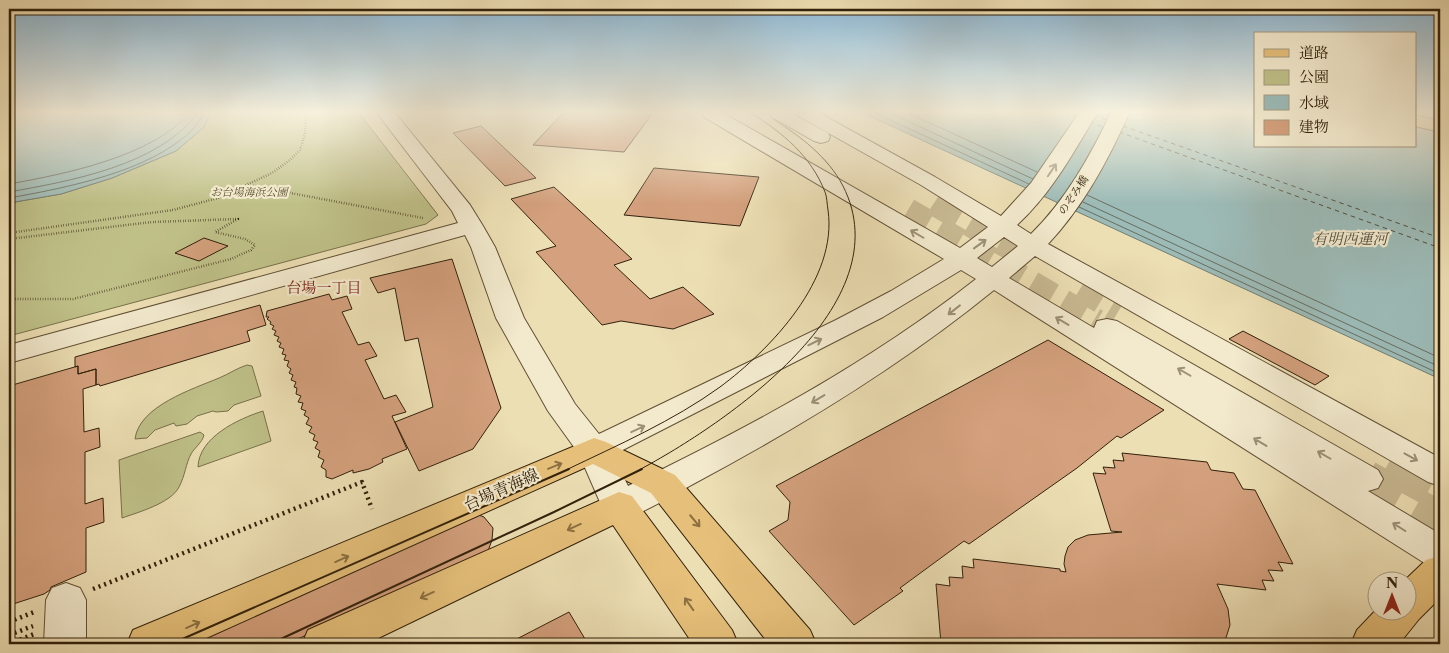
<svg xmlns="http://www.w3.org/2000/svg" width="1449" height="653" font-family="'Libre Caslon Text','Noto Serif JP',serif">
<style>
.green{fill:#bfc088;stroke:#78704a}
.water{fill:#9cbab6;stroke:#727d72}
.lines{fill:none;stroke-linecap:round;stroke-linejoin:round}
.shore{stroke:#676e60;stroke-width:1}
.ferry{stroke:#524f3e;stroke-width:1;stroke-dasharray:4.5 4;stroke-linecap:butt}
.building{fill:#d4a07d;stroke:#32210b}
.minor-tunnel-far3{stroke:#c8b992;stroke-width:19;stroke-dasharray:19 10;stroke-linecap:butt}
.minor-tunnel-far2{stroke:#c8b992;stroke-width:24;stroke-dasharray:24 12;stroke-linecap:butt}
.minor-tunnel-far1{stroke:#c8b992;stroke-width:31;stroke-dasharray:31 15;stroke-linecap:butt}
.minor-tunnel{stroke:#c8b992;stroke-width:38;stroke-dasharray:38 19;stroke-linecap:butt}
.minor-casing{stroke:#615035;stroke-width:2}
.major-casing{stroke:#32210b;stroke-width:2}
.highway-casing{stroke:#32210b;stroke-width:2}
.path-far1{stroke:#32210b;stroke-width:2.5;stroke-dasharray:0.5 2;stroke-linecap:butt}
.path{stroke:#32210b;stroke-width:4.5;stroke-dasharray:2 4;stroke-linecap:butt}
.minor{fill:#f3eace;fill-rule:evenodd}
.major{fill:#e6c07a;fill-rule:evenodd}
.highway{fill:#e6c07a;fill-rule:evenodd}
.tram-far1{stroke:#32210b;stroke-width:1}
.tram{stroke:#32210b;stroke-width:2}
.oneway{stroke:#9c9076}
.oneway2{stroke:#8c7042}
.labels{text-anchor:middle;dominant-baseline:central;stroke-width:4.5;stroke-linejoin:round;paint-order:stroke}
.far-park-label{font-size:11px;font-style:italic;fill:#5c5130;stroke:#f3eace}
.far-street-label{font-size:11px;fill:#32210b;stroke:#f3eace}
.water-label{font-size:15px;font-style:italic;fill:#524f3e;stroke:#f3eace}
.neighbourhood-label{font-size:15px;fill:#7a1f14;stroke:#f3eace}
.near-street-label{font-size:16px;fill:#32210b;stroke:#f3eace}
</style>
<rect width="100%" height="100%" fill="#eddfb4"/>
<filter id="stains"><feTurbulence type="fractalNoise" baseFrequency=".004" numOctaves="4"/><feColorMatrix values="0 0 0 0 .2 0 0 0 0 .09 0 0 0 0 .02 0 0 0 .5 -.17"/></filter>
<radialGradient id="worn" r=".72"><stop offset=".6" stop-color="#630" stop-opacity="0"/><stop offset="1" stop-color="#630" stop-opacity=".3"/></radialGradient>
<path class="green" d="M211,113H359L438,215L426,224L9,336V203L61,194L112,178L176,151L203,128Z
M247,365L252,366L261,396L234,405L228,411L216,412L213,411L197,416L187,424L176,426L174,423L155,430L147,438L135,439C139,406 193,389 219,378C229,374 237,368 247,365Z
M263,411L271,441L198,467C199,437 238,419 263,411Z
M200,432L204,435C202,443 195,447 191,454C186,463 185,476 179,487C171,503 139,512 122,518L119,460Z"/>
<path class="water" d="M9,113H211L203,128L176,151L112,178L61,194L9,203Z
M863,113H1255V146H1415V114L1440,121V379Z"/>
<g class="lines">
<path class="shore" d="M875,113L1029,184
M890,113L1033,179
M908,113L1037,172
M9,184C65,174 151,157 190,113
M9,192C70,181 158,166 198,113
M1087,195L1440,358
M9,198C65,188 149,172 191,131C196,126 200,119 205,113
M1083,202L1440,367
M1079,207L1440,374"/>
<path class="ferry" d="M1065,113L1077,117
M1094,116L1107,120
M1090,122L1105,128
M1123,126L1440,238
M1119,132L1440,248"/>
</g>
<path class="building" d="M563,113H638L652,114L624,152L533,145Z
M481,126L536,178L505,186L453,133Z
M654,168L759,177L740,226L624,215Z
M554,187L632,259L614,265L650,299L683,287L714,314L673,329L621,321L602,325L536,252L556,246L511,199Z
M204,238L228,246L199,261L175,253Z
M452,259L501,408L473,449L419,471L395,422L433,407L418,338L405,341L395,288L378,293L370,278Z
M329,294L332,300L347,296L352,309L342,312L358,345L369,342L377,356L365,360L384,399L396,395L406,412L392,416L407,449L382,459L383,462L369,469L353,473V470L332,479L326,477V470L321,467L324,460L318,457L320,451L315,448L318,442L313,440L315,435L309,432L312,427L306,424L309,418L304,415L306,411L301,409L303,403L298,402L301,396L296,394L297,388L294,387L296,382L291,380L293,375L289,373L291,369L287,366L289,361L284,360L286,355L282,354L284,349L279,347L281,343L277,341L279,337L274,335L276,331L272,329L274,326L270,324L271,322L267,319L269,317H266L267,311Z
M260,305L266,325L247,331L250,341L100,386L99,384L96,385V369L78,374V366L75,367V357Z
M1243,331L1329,376L1315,385L1229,339Z
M1048,340L1164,410L1121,438L1117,436L1077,468L969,544L964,541L900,588L903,591L854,625L769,531L788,520L790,502L776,486Z
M78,366V374L96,369V385L83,389L84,432L99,428L100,447L85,452V504L103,498L104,522L86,528V572L51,587L50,590L44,594L10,605L9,386Z
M1122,453L1207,462L1211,470L1234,473L1243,489L1255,490L1293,564L1278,562L1283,571L1268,570L1274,581L1262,580L1266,590L1217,584L1228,609L1230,625L1224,644H941L936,584L950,586L949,577L963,578L962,566L974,568L973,559L1060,569V571L1066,572L1064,564L1065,556L1068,547L1075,540L1088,535L1122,532L1111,531L1093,473L1106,474L1103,467L1115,468L1113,460L1124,461Z
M466,510L484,517L493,528L492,540L488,551L287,644H162L163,642Z
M569,612L588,644H507Z"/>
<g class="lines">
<path class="minor-tunnel-far3" d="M934,203L940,207"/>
<path class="minor-tunnel-far2" d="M938,206L1015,251
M908,210L1097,321
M1080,289L1118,312"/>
<path class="minor-tunnel-far1" d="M1388,464L1399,470"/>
<path class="minor-tunnel" d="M1397,469L1440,492
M1366,479L1440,521"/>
<defs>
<path id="minor" d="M377,113H395L470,205L483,226L495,247L524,318L575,404L599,434L836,320L891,291L944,259L704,117L701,113H723L960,248L988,227L921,185L800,117L797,113H819L935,177L1001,216L1031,183L1079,113H1097C1074,152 1051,194 1017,225L1031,234C1066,200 1090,156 1111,113H1129C1109,159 1083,207 1048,244L1440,458V486L1428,482L1035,256L1009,278L1094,328L1097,321L1107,319L1117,321L1378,470L1383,479L1378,488L1368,491L1440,534V569L1426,564L994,290C902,365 800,427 695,483C678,492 638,517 621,519C616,520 611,517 606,516L579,454L548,411L496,318L471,247L465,235L9,363V345L458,223L452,211ZM1004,237L1018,246L992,267L977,258ZM961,270L976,279C869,363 750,427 628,486L613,455L883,317Z
M769,113H791L828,133L830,137L828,141L821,143L814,141L772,117Z
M66,583L80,588L86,600V644H44L46,600L52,588Z"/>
<path id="major" d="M594,438L606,442L675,475L810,630L816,644H769L651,493L593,464L193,644H127L133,630Z
M619,492L632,496L732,630L738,644H693L613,525L366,644H302L308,630Z"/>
<path id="highway" d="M1415,115L1440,121V132L1415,126Z
M1440,556V598L1419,619L1399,644H1351L1357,630L1376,610H1406L1405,580L1426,560Z"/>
</defs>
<use href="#minor" class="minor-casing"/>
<use href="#major" class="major-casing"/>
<use href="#highway" class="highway-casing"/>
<path class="path-far1" d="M248,185L423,218
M9,233L173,210L218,198L272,173L290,160L300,150L305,134L306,113
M9,239L152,222L238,219L215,232L245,239L255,245L251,250L231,259L73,299H9"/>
<path class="path" d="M93,589L362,482L372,509
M9,622L34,612
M9,635L33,626
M9,644L34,634"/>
<use href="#minor" class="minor"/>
<use href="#major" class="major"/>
<use href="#highway" class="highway"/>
<path class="tram-far1" d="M566,470C618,445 673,421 720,387C771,349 838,279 828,210C827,204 827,197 825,192C811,156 783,133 751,113
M639,470C725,424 903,304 843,186C828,157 800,136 773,119"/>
<path class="tram" d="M171,644L569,469
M270,644L554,512L642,469"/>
</g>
<defs><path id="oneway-shaft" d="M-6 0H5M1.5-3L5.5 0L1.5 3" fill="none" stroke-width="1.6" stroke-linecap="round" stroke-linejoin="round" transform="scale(1.25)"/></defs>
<g class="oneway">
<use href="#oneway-shaft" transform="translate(1052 170) rotate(-56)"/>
<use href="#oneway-shaft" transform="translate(917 234) rotate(-150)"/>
<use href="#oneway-shaft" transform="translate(980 244) rotate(-36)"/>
<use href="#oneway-shaft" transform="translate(954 310) rotate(142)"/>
<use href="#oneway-shaft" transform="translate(1062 321) rotate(-149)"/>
<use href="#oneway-shaft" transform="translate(815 342) rotate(-26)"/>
<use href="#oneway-shaft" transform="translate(1184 372) rotate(-150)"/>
<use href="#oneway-shaft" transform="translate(818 399) rotate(149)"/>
<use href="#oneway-shaft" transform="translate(638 429) rotate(-25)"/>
<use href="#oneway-shaft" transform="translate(1260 442) rotate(-149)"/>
<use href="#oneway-shaft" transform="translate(1324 455) rotate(-150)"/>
<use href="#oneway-shaft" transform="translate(1411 457) rotate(29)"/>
<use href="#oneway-shaft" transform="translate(1399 527) rotate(-148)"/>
</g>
<g class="oneway2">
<use href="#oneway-shaft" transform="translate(555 466) rotate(-22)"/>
<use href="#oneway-shaft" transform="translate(695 521) rotate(50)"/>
<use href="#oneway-shaft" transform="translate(574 527) rotate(155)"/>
<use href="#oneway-shaft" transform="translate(342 559) rotate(-24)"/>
<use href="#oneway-shaft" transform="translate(427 595) rotate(155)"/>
<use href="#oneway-shaft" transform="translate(689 604) rotate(-125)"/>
<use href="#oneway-shaft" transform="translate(193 625) rotate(-24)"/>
</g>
<linearGradient id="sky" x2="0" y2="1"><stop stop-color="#89b6d4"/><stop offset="0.55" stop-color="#f7f1dd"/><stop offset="1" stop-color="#f7f1dd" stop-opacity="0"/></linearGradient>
<rect width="1449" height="204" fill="url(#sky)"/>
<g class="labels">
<g class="far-park-label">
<text x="249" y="192">お台場海浜公園</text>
</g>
<g class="far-street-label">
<text transform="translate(1073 195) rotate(-56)">のぞみ橋</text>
</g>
<g class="water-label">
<text x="1350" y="238">有明西運河</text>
</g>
<g class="neighbourhood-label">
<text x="324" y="287">台場一丁目</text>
</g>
<g class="near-street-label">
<text transform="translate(501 489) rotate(-24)">台場青海線</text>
</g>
</g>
<rect width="1449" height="653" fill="none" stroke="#eddfb4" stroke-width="30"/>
<rect x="10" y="10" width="1429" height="633" fill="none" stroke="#32210b" stroke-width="2.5"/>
<rect x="15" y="15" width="1419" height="623" fill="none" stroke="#32210b"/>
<rect x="1254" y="32" width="162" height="115" fill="#f3eace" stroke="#a69a80"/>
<rect x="1264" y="49" width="25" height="8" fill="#e6c07a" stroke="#a69a80"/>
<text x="1299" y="58" font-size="15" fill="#32210b">道路</text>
<rect x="1264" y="70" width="25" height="15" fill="#bfc088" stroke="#a69a80"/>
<text x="1299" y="82" font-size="15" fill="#32210b">公園</text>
<rect x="1264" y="95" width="25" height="15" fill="#9cbab6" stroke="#a69a80"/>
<text x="1299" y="108" font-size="15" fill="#32210b">水域</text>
<rect x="1264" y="120" width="25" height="15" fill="#d4a07d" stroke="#a69a80"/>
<text x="1299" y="132" font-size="15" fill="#32210b">建物</text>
<g transform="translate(1392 596)"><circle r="24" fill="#f3eace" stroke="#a69a80"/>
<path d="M0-4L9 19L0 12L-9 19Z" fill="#8f2418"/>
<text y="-8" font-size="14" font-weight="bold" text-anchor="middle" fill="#32210b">N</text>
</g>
<rect width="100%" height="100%" filter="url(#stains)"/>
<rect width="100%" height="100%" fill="url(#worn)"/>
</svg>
